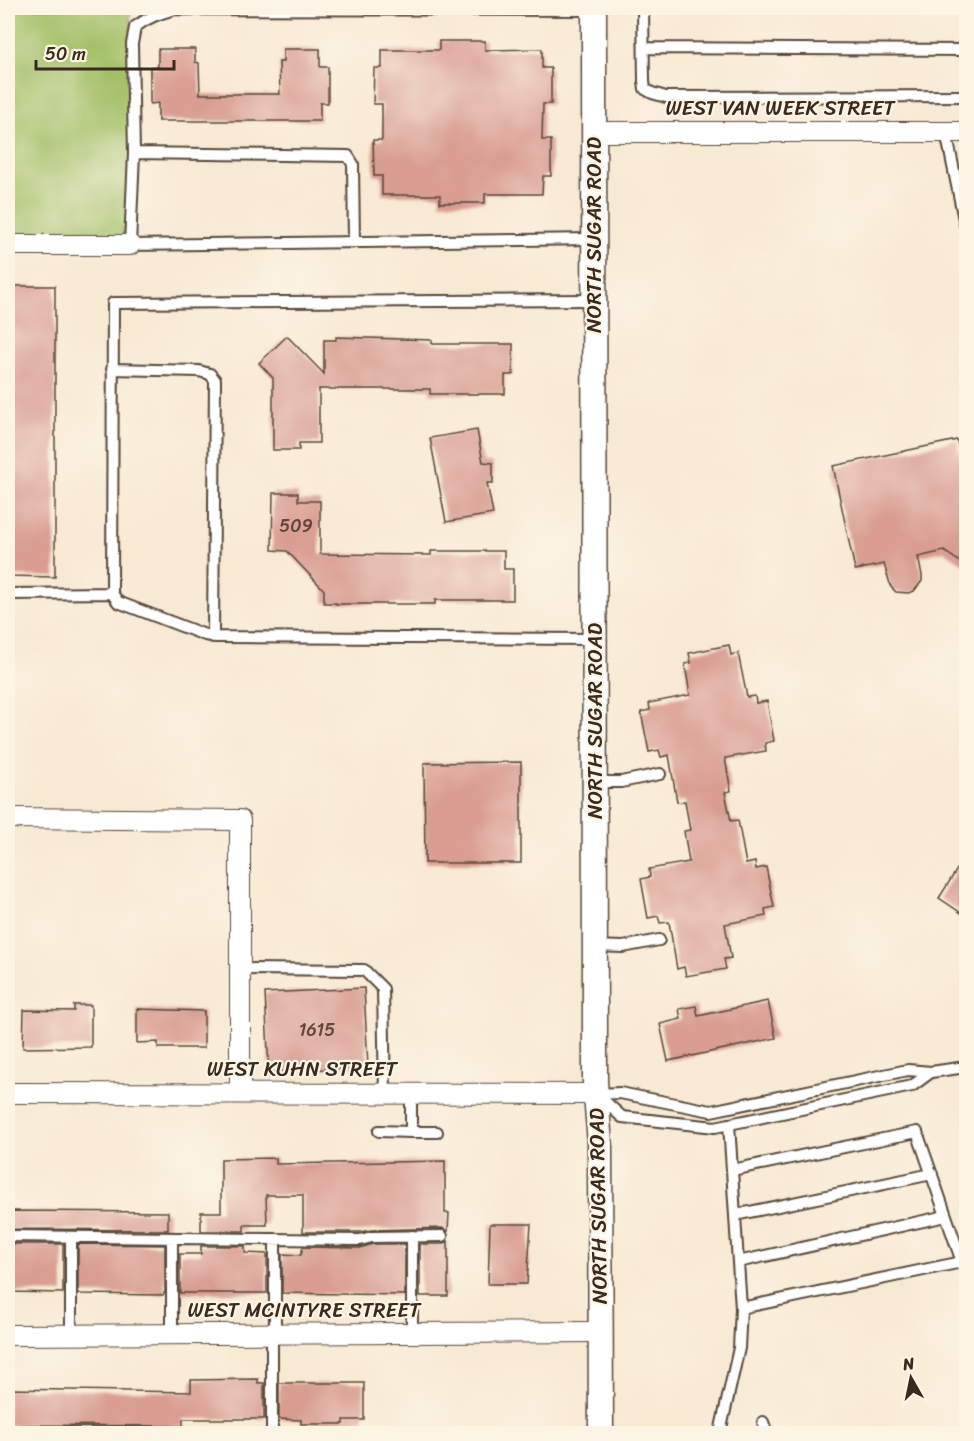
<svg xmlns="http://www.w3.org/2000/svg" width="974" height="1441" font-family="Sriracha,sans-serif">
<style>
.green{fill:#a3c068;stroke:#6f7543;stroke-width:1.5}
.building{fill:#d99d92}
.lines{fill:none;stroke-linecap:round;stroke-linejoin:round}
.service-casing{stroke:#574739;stroke-width:14}
.minor-casing{stroke:#574739;stroke-width:22}
.tertiary-casing{stroke:#574739;stroke-width:27}
.service{stroke:#fff;stroke-width:10}
.minor{stroke:#fff;stroke-width:20}
.tertiary{stroke:#fff;stroke-width:24}
.labels{text-anchor:middle;dominant-baseline:central;stroke-width:4.5;stroke-linejoin:round;paint-order:stroke}
.number-label{font-size:18px;fill:#62473b}
.street-label{font-size:21px;fill:#3b2a1e;stroke:#fcf5e5}
</style>
<rect width="100%" height="100%" fill="#fcf5e5"/>
<filter id="ink" filterUnits="userSpaceOnUse"><feTurbulence type="fractalNoise" baseFrequency=".0167" numOctaves="2"/><feDisplacementMap in="SourceGraphic" scale="12" xChannelSelector="R" yChannelSelector="G"/><feConvolveMatrix kernelMatrix="1 2 1 2 8 2 1 2 1" color-interpolation-filters="sRGB"/></filter>
<filter id="wash" filterUnits="userSpaceOnUse"><feTurbulence type="fractalNoise" baseFrequency=".008" numOctaves="4" result="noise"/><feDisplacementMap in="SourceGraphic" scale="24" xChannelSelector="R" yChannelSelector="G"/><feGaussianBlur stdDeviation="1.35" result="paint"/><feColorMatrix in="noise" values="0 0 0 0 0 0 0 0 0 0 0 0 0 0 0 0 0 1.4 0 .05"/><feComposite in="paint" operator="in"/></filter>
<g filter="url(#wash)">
<rect width="100%" height="100%" fill="#f8e9d3"/>
<path class="green" d="M8,8H130L132,44L130,245L8,249Z"/>
<g id="blocks">
<path class="building" d="M439,41H485V50L542,49V68H551V104H543L542,140H551V176H543L542,194H485V203H440V195H382V176H374L373,140H382V104H373L374,68H382V50H439Z
M158,49H195V62L199,63L200,94H280L279,62H283V49H320V67H328V103H320V121H158V103L150,104V67H158Z
M8,286H55V577L8,576Z
M287,336L324,374V340H336V337L432,340V344H513V375H505V394H430V389H319V443H299V450H273V378L259,363Z
M477,430L483,462L493,463V483H487L493,514L446,522L430,438Z
M957,440L966,483V566L944,551L918,557L922,575V581L914,591L908,593L896,592L891,587L884,564L855,570L833,466Z
M273,493H298V501H320V554L431,555V551H504V569H513V600H435V604H336V603H324V590L287,551L272,550Z
M729,645L731,655L738,653L747,697L755,696L756,703L767,701L774,741L765,743L766,751L725,758L731,791L725,792L731,821L738,820L746,864L755,862L756,869L766,867L774,907L765,909L766,916L725,924L731,958L724,959L726,969L686,976L684,967L677,969L669,922L660,923L658,916L648,918L641,879L650,877L649,869L689,862L684,831L690,830L685,801L677,802L669,755L661,757L659,750L649,752L641,712L650,710L649,703L690,695L685,664L691,663L689,653Z
M521,762V863H425L424,763Z
M966,855V916L939,898Z
M364,988L368,1067L269,1072L265,993Z
M768,1001L776,1038L668,1061L660,1024L681,1019L679,1009L696,1006L698,1016Z
M74,1005H91V1047L23,1048L24,1010L74,1011Z
M137,1009L204,1011V1048H158V1042L137,1043Z
M276,1158V1164L445,1161V1213H449L448,1231L442,1228L411,1229L372,1230L359,1232H303V1195H266L267,1225H244V1231H201V1212H221V1159Z
M8,1211L168,1212V1230L8,1229Z
M490,1224H531L527,1284H488Z
M448,1241V1296H420V1244H442Z
M8,1244H63V1293L8,1292Z
M78,1244L165,1245V1292L163,1295L78,1294Z
M373,1244H405V1295L282,1293V1254L301,1255L303,1247L360,1248Z
M201,1246H245V1253L267,1254V1293H180V1254H201Z
M258,1379V1383H264V1419H183V1426L8,1425V1389L191,1392V1380Z
M279,1383H364V1420H344V1424H301V1420L279,1419Z"/>
</g>
</g>
<g filter="url(#ink)">
<use href="#blocks" fill-opacity="0" stroke="#574739" stroke-width="1.5"/>
<g class="lines">
<defs>
<path id="service" d="M643,8L644,81L645,89L652,93L666,97L966,96
M644,48L966,50
M946,132L966,229
M134,153L132,44L135,27C148,17 160,13 176,9L594,10
M354,242L353,164L348,156L134,153L130,245L594,239
M594,300L113,303L112,593L118,602L205,635L217,637L595,639
M112,369L199,371L210,374L215,380L213,637
M8,594L112,593
M595,782H621L660,774
M595,946L623,947L659,940
M240,969L364,970L383,989L385,1093
M411,1094V1132H437
M596,1094L620,1093L711,1111L908,1070L931,1072L966,1067
M600,1097L622,1117L715,1127L912,1086L931,1072
M379,1131L411,1132
M732,1170L917,1132L962,1262L741,1308
M735,1215L932,1174
M8,1236L360,1240L372,1237L442,1236
M412,1236V1333
M71,1237V1334
M738,1262L946,1216
M172,1334V1238
M272,1334V1434
M275,1334V1239
M763,1422L767,1434
M8,1433L230,1434
M723,1434L721,1428L739,1348L741,1308L729,1124"/>
<path id="minor" d="M594,132H966
M8,245H130
M8,818L240,820V1093
M8,1093L596,1094
M8,1335L600,1332"/>
<path id="tertiary" d="M594,8L595,1082L600,1144L601,1434"/>
</defs>
<use href="#service" class="service-casing"/>
<use href="#minor" class="minor-casing"/>
<use href="#tertiary" class="tertiary-casing"/>
<use href="#service" class="service"/>
<use href="#minor" class="minor"/>
<use href="#tertiary" class="tertiary"/>
</g>
</g>
<g class="labels">
<g class="number-label">
<text x="296" y="526">509</text>
<text x="317" y="1030">1615</text>
</g>
<g class="street-label">
<text x="780" y="108">WEST VAN WEEK STREET</text>
<text transform="translate(594 235) rotate(-90)">NORTH SUGAR ROAD</text>
<text transform="translate(595 721) rotate(-90)">NORTH SUGAR ROAD</text>
<text x="302" y="1069">WEST KUHN STREET</text>
<text transform="translate(598 1206) rotate(-91)">NORTH SUGAR ROAD</text>
<text x="304" y="1310">WEST MCINTYRE STREET</text>
</g>
</g>
<rect width="974" height="1441" fill="none" stroke="#fcf5e5" stroke-width="30"/>
<g transform="translate(911 1378) rotate(351)" stroke="#fcf5e5" stroke-width="4.5" paint-order="stroke">
<path d="M0-4.5L10 22L0 15L-10 22Z" fill="#3b2a1e"/>
<text y="-9" font-size="16" font-weight="bold" text-anchor="middle" fill="#3b2a1e">N</text>
</g>
<path d="M36 60v9h138v-9" fill="none" stroke="#3b2a1e" stroke-width="3"/>
<text x="45" y="60" font-size="18" fill="#3b2a1e" stroke="#fcf5e5" stroke-width="4.5" paint-order="stroke">50 m</text>
</svg>
